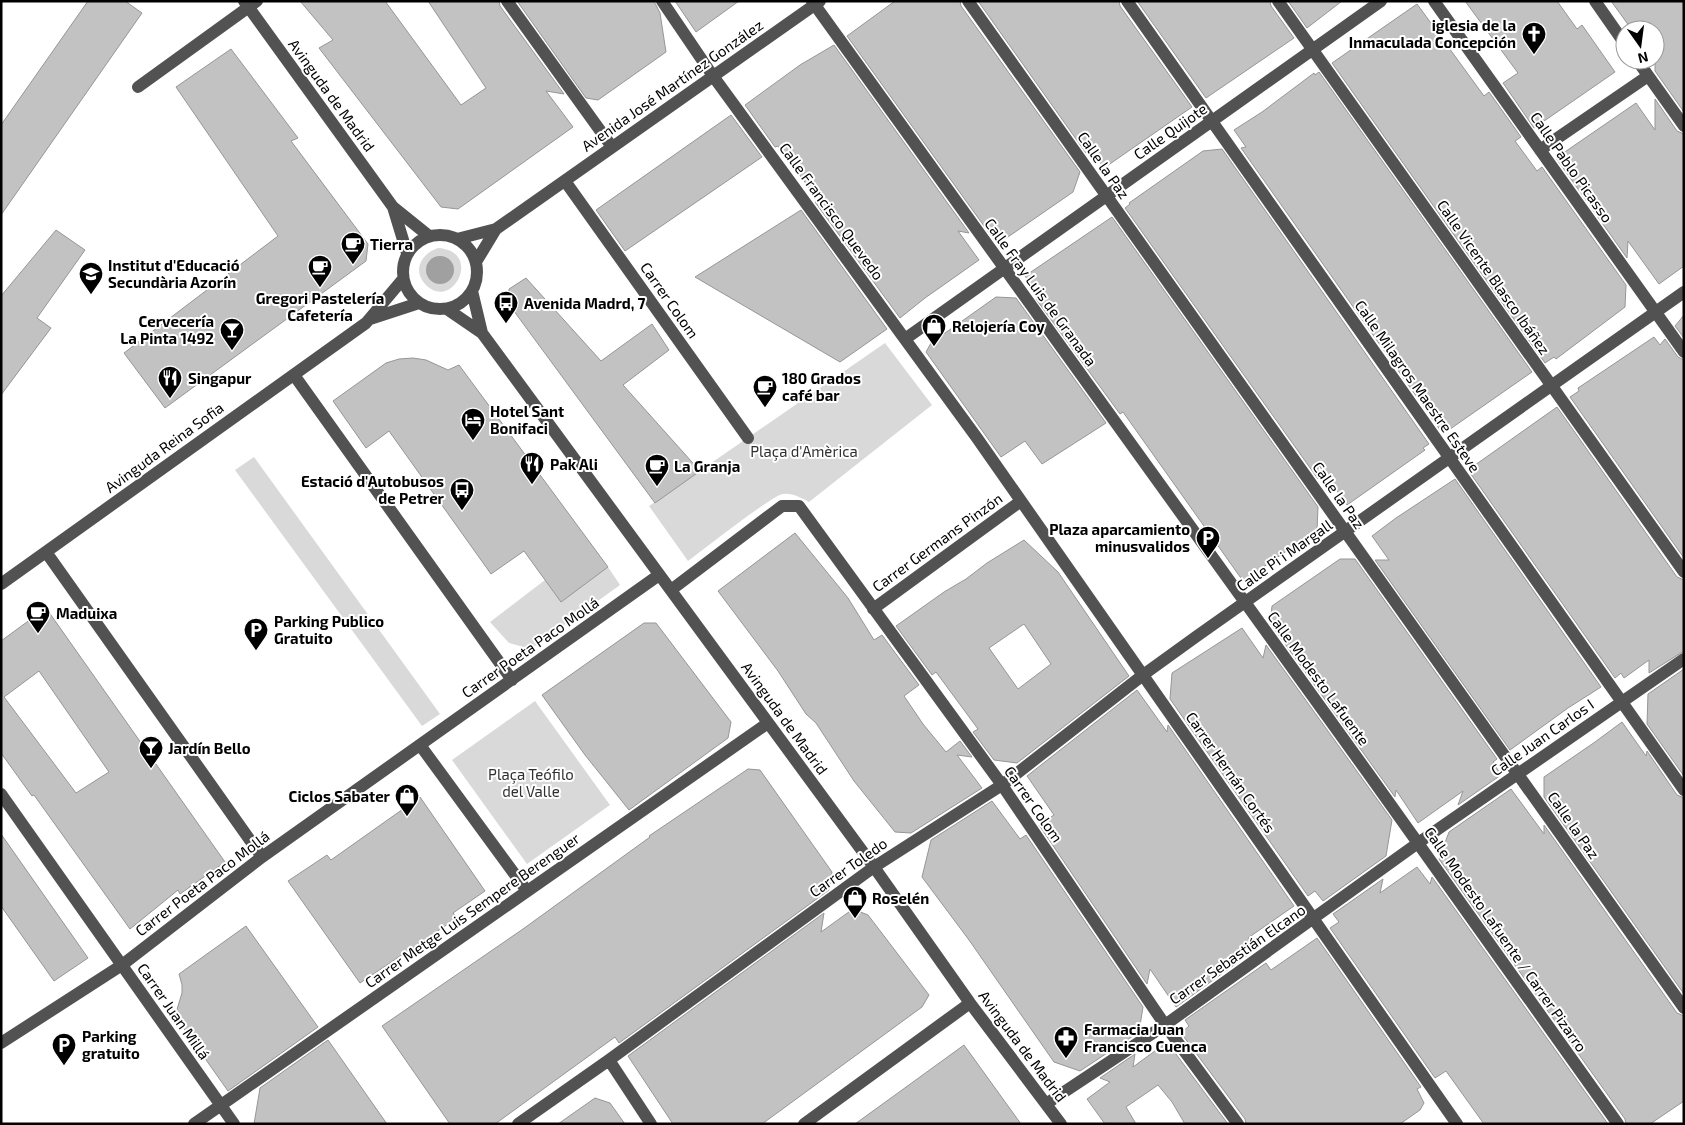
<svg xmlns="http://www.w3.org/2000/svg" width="1685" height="1125" font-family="'Exo 2',sans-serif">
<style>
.green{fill:#d9d9d9}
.water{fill:#a0a0a0}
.building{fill:#c2c2c2;stroke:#969696;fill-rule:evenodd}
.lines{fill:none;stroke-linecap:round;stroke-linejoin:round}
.minor{stroke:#525252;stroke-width:12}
.labels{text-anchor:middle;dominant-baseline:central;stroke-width:4;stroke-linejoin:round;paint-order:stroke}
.poi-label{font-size:15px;font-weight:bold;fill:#000;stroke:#fff;text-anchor:start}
.street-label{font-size:15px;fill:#000;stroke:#fff}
.park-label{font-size:15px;fill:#303030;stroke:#fff}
</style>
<rect width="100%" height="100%" fill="#fff"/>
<path class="green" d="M438,248C484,251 452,313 425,284C412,270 422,253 438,248Z
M885,343L932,405L809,502C801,498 793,493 783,494C772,495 702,551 688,561L649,506Z
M254,457L440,714L422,726L235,470Z
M608,567L620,585L531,649L509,643L490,622L545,580L561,601Z
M535,701L610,805L527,864L452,760Z"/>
<path class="water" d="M426 270a14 14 0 1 1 28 0a14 14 0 1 1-28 0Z"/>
<path class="building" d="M88,1H125L142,13L1,215V125Z
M300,1H385L461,105L486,88L428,1H499L500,6L564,94L546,91L573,127L458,209L441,207L319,48L333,40Z
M517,1H654L660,13L666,52L598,100L586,98Z
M675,1H739L696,32Z
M895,1H960L961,6L1080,172L1073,192L1005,239L992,237L847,36Z
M978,1H1119L1120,6L1192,107L1104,168L1088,145L1086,153Z
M1137,1H1270L1271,6L1294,38L1206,98Z
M1288,1H1342L1307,28Z
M1465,1H1557L1577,29L1582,25L1615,72L1534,128L1503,83L1518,73Z
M1611,1H1684V112L1655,71V30H1632Z
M1417,4L1484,96L1489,92L1521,137L1515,141L1537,171L1542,167L1626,285L1625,307L1556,359L1554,357L1545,363L1332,63Z
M834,45L969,233L958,231L979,260L925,298L900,318L815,202L818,200L796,170L778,146L775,147L745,105L800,65Z
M231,49L298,138L291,141L368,244L366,261L165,408L124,353L278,236L176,87Z
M1319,72L1532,372L1443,434L1241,148L1246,147L1234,130L1262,112L1314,73L1315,75Z
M1655,99L1677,131L1684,134V266L1659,284L1628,241L1627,258L1556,158L1636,103L1655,130Z
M731,115L762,157L625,251L596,210Z
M1222,149L1429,444L1423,448L1425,450L1347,505L1318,464V479L1125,208L1130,204L1129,203L1203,151Z
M801,210L887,329L840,362L695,277Z
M1112,217L1318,507L1317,530L1243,581L1123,412L1120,414L1036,299H1042L1025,276Z
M56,230L85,250L37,318L51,328L1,395V296Z
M526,278L601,361L652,324L669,350L623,385L700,471L655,503L508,303L509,289Z
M996,297L1016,298L1106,423L1042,464L1025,441L1001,457L926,352L931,343Z
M1684,315V338L1675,326Z
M1654,337L1660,345L1665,339L1678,357L1684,360V558L1570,397L1579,391L1578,388Z
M413,358L426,360L448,370L459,365L608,567L561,602L524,551L491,574L389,431L366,448L333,401L386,363L399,359Z
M1557,407L1677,577L1684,580V651L1649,673V660L1624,678L1621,673L1615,678L1468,470Z
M1455,479L1601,687L1568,708L1510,750L1375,560H1389L1372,536L1396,518Z
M795,533L848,598L874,640L882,635L919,685L904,696L923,724L946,752L960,741L972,757L957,755L982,788L911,833L895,832L854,781L816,723L806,714L778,671L718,591Z
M1024,540L1058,572L1129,676L1017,763L994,760L973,732L978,729L936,672L932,675L896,626L944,592L966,579L987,563ZM1024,624L1051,664L1018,689L989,648Z
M1340,559H1355L1497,759L1493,762L1501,775L1458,805L1463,791L1418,823L1396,790L1395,797L1270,623L1272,606Z
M46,608L225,862L180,894L178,890L130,929L34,795L32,796L1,753V641ZM39,671L109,772L76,793L4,697Z
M644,623H656L731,722L728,738L629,810L585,755L542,695Z
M1242,628L1263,658L1266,645L1392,820L1386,856L1323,901L1315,891L1308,896L1170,699L1172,673Z
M1684,669V776L1647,724L1648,694Z
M1137,690L1167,732L1168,725L1294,906L1248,938L1256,949L1176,1007L1150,969L1147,984L1039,825L1054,815L1027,776Z
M1622,722L1646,756L1647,751L1677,795L1684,798V994L1544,797V777L1595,742Z
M748,769L760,770L832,872L829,890L619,1043L615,1037L495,1124H450L382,1026L523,929L650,837L649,836Z
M1511,789L1544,834V825L1677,1013L1684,1016V1101L1650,1124H1626L1625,1119L1439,859L1449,832Z
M420,797L485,891L453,913L457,918L360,983L288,881L327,855L331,860Z
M992,801L1020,839L1026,835L1143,1007L1139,1032L1080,1071L1054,1062L969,940L922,877L931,840Z
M1,834L88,958L54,981L1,906Z
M1417,867L1430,884L1432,877L1608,1124H1484L1446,1071L1435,1078L1330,928L1339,922L1333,914L1383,879L1380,893Z
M853,909L868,915L929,995L922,1007L762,1124H673L628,1056L824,913L821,932Z
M246,926L318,1027L228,1091L175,1016L182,993V985L179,974Z
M1317,938L1421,1087L1417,1089L1424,1103L1420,1110L1400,1124H1246L1245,1119L1181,1033L1189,1026L1185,1020L1266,963L1271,970Z
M328,1040L387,1124H254L260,1088Z
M1167,1042L1228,1124H1185L1172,1102L1158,1085L1126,1107L1136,1124H1105L1087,1099L1110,1082L1100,1078L1135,1054L1133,1067Z
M964,1045L1021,1124H855L902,1090Z
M595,1098L610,1103L625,1124H558Z"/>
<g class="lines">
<path class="minor" d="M244,1L393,207L429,236
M507,1L612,147
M662,1L713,76L977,438L1457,1124
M812,1L1368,773L1618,1124
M968,1L1684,1008
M1127,1L1684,790
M1278,1L1684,572
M1434,1L1684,352
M1595,1L1625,44
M1637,60L1684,126
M138,87L257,1
M1540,150L1648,76
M565,181L748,438
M393,207L407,253
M403 272a37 37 0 1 1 74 0a37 37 0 1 1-74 0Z
M457,239L496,229L820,1
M476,262L496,229
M472,291L482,333
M447,309L482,333L874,867L970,1003L1061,1124
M370,319L419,303
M905,339L1381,1
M294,375L512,680
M46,552L262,857
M1,584L366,323L403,279
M671,590L782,506H799L1002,785L1165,1025L1238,1124
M873,609L1021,501
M420,745L527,891
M1,794L234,1124
M1,1043L122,965L262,857L659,575
M609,1060L651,1124
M1046,1104L1165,1025L1418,843L1684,659
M194,1124L768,723
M518,1124L609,1060L874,867L1002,785L1143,675L1197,636L1684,292
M804,1124L970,1003"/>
</g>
<defs>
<symbol id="church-pin" viewBox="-11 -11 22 30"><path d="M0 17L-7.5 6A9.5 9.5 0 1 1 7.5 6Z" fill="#000" stroke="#fff"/><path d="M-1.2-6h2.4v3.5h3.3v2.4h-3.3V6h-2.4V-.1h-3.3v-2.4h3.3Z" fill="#fff"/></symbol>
<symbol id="cafe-pin" viewBox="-11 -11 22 30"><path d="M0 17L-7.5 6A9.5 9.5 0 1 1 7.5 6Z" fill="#000" stroke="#fff"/><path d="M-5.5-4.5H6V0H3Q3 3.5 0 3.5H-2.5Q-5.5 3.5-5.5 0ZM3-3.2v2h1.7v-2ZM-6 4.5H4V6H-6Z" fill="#fff"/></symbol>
<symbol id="school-pin" viewBox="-11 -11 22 30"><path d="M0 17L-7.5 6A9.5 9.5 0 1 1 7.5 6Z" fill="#000" stroke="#fff"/><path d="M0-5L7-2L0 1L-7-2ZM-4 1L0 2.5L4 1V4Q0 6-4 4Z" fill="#fff"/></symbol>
<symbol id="bus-pin" viewBox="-11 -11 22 30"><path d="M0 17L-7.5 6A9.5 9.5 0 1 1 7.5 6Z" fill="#000" stroke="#fff"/><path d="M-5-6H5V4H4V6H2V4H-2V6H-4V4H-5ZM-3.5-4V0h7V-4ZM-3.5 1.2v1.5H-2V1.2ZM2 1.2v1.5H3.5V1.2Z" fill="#fff"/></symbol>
<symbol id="shop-pin" viewBox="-11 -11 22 30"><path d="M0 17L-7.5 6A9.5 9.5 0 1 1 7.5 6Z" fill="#000" stroke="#fff"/><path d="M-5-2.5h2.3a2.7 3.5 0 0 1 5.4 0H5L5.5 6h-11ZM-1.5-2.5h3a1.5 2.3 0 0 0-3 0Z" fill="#fff"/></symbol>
<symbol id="bar-pin" viewBox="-11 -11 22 30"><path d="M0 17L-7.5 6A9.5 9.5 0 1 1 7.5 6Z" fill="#000" stroke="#fff"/><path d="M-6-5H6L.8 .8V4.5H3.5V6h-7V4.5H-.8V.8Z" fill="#fff"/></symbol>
<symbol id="restaurant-pin" viewBox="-11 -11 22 30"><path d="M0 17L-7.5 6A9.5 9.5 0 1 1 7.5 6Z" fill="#000" stroke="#fff"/><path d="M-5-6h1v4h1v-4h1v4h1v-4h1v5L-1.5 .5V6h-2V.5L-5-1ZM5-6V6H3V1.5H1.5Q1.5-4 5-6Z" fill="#fff"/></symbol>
<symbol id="hotel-pin" viewBox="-11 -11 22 30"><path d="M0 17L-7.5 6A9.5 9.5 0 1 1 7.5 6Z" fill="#000" stroke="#fff"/><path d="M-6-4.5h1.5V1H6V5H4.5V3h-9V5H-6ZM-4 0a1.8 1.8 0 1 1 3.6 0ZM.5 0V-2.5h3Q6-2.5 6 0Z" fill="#fff"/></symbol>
<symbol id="parking-pin" viewBox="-11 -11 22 30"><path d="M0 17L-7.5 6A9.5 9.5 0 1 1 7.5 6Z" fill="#000" stroke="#fff"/><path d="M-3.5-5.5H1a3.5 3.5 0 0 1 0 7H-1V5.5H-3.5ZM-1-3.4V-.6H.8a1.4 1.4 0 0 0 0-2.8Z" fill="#fff"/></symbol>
<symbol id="pharmacy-pin" viewBox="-11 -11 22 30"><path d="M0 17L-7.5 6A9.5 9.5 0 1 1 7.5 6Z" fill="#000" stroke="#fff"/><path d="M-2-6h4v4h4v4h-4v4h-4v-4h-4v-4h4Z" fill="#fff"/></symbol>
</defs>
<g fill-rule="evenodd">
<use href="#church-pin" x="1520" y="20" width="28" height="38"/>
<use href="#cafe-pin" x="339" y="230" width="28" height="38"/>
<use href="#cafe-pin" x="306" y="253" width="28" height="38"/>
<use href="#school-pin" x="77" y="260" width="28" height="38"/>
<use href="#bus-pin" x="492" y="289" width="28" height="38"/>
<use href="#shop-pin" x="920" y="312" width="28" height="38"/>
<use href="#bar-pin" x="218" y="316" width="28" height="38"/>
<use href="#restaurant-pin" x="156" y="364" width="28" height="38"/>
<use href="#cafe-pin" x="751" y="373" width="28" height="38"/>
<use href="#hotel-pin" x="459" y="406" width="28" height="38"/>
<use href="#restaurant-pin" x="518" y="450" width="28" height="38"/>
<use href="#cafe-pin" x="643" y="452" width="28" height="38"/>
<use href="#bus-pin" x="448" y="476" width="28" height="38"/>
<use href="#parking-pin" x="1194" y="524" width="28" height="38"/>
<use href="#cafe-pin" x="24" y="599" width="28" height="38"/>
<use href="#parking-pin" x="242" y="616" width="28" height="38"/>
<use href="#bar-pin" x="137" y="734" width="28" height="38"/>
<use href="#shop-pin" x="393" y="782" width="28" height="38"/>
<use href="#shop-pin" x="841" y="884" width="28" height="38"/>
<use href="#pharmacy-pin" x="1052" y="1024" width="28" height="38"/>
<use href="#parking-pin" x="50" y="1031" width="28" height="38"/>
</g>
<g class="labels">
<g class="poi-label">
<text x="1516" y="25" text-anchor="end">iglesia de la<tspan x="1516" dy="17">Inmaculada Concepción</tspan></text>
<text x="370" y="244">Tierra</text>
<text x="108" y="265">Institut d'Educació<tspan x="108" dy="17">Secundària Azorín</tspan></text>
<text x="320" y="298" text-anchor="middle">Gregori Pastelería<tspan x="320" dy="17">Cafetería</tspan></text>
<text x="524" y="303">Avenida Madrd, 7</text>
<text x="214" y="321" text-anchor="end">Cervecería<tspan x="214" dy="17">La Pinta 1492</tspan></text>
<text x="952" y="326">Relojería Coy</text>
<text x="188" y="378">Singapur</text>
<text x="782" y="378">180 Grados<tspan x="782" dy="17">café bar</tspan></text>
<text x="490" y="411">Hotel Sant<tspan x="490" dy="17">Bonifaci</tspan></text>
<text x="550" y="464">Pak Ali</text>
<text x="674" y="466">La Granja</text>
<text x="444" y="481" text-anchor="end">Estació d'Autobusos<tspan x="444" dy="17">de Petrer</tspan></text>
<text x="1190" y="529" text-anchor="end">Plaza aparcamiento<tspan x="1190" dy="17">minusvalidos</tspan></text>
<text x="56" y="613">Maduixa</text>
<text x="274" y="621">Parking Publico<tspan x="274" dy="17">Gratuito</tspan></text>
<text x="168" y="748">Jardín Bello</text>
<text x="390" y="796" text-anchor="end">Ciclos Sabater</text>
<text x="872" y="898">Roselén</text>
<text x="1084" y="1029">Farmacia Juan<tspan x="1084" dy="17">Francisco Cuenca</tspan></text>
<text x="82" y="1036">Parking<tspan x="82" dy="17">gratuito</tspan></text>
</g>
<g class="street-label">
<text transform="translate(672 85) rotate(-35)">Avenida José Martínez González</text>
<text transform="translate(332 95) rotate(54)">Avinguda de Madrid</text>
<text transform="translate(1170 131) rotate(-35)">Calle Quijote</text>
<text transform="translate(1104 165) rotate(55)">Calle la Paz</text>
<text transform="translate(1572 167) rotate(55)">Calle Pablo Picasso</text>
<text transform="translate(832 211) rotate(54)">Calle Francisco Quevedo</text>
<text transform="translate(1494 277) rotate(55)">Calle Vicente Blasco Ibáñez</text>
<text transform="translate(1041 292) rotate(54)">Calle Fray Luis de Granada</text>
<text transform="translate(670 300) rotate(55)">Carrer Colom</text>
<text transform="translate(1418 386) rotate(55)">Calle Milagros Maestre Esteve</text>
<text transform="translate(164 447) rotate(-36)">Avinguda Reina Sofia</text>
<text transform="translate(1339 495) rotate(55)">Calle la Paz</text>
<text transform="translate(937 542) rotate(-36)">Carrer Germans Pinzón</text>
<text transform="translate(1284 555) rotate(-35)">Calle Pi i Margall</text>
<text transform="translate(530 647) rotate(-35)">Carrer Poeta Paco Mollá</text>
<text transform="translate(1319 678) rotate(54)">Calle Modesto Lafuente</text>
<text transform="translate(785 718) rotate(54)">Avinguda de Madrid</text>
<text transform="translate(1542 737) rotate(-35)">Calle Juan Carlos I</text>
<text transform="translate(1231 772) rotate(55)">Carrer Hernán Cortés</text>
<text transform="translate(1034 804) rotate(55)">Carrer Colom</text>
<text transform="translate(1574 825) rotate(55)">Calle la Paz</text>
<text transform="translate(848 867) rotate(-35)">Carrer Toledo</text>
<text transform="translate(202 883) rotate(-37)">Carrer Poeta Paco Mollá</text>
<text transform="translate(472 910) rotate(-35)">Carrer Metge Luis Sempere Berenguer</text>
<text transform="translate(1506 939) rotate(55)">Calle Modesto Lafuente / Carrer Pizarro</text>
<text transform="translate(1237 954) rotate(-35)">Carrer Sebastián Elcano</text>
<text transform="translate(174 1011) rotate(55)">Carrer Juan Millá</text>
<text transform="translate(1023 1046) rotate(53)">Avinguda de Madrid</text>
</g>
<g class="park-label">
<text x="804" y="451">Plaça d'Amèrica</text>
<text x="531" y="774">Plaça Teófilo<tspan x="531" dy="17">del Valle</tspan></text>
</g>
</g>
<rect width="1685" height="1125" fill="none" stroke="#000000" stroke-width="5"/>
<g transform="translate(1640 45) rotate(166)"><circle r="24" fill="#ffffff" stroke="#999999"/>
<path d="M0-4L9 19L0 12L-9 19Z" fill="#000000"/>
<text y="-8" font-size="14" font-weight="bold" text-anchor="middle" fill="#000000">N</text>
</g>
</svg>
